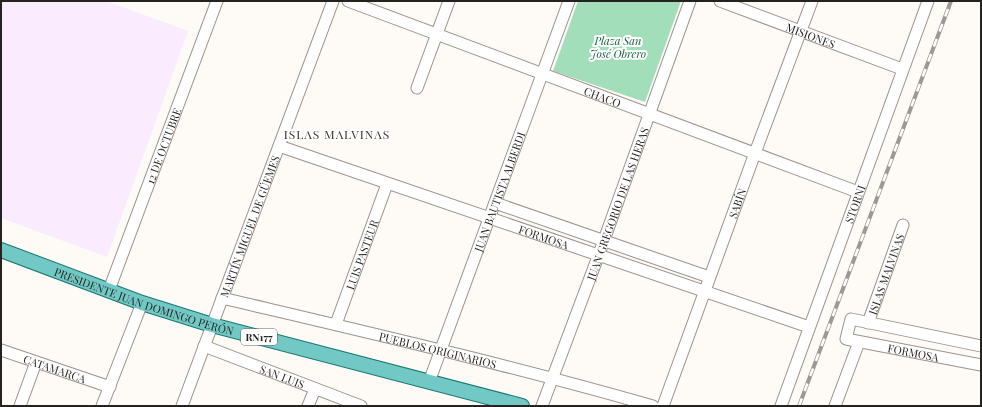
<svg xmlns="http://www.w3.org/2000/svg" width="982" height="407" font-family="'Playfair Display',serif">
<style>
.industrial{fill:#faebfe}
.green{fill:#a2deb9}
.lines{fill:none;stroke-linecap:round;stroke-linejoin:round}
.minor-casing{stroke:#9a948c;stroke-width:13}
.major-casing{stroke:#197771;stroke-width:16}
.minor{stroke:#fff;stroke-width:11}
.major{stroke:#71c8c4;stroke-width:14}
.rail-casing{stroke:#9c9995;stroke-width:4}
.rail{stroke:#fff;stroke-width:2.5;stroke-dasharray:8;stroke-linecap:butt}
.labels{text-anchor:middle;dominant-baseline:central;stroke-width:4;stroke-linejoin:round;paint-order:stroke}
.shield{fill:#fff;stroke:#666563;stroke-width:1}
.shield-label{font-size:10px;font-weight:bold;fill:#252320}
.street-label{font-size:11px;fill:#252320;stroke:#fff}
.park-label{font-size:11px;font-style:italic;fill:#17603d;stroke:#fff}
.neighbourhood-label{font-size:12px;letter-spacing:1px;fill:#36312a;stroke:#fff}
</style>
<rect width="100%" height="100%" fill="#fefaf5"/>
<path class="industrial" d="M1,1H106L188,31L107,257L1,218Z"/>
<path class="green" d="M578,1H681L645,102L553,71Z"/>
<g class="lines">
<defs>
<g id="minor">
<path id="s1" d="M348,1L858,192"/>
<path id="s2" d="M720,1L902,69"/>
<path d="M417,88L449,1"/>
<path id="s3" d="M279,146L809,327"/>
<path d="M495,203L709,277"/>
<path id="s4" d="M109,290L217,1"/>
<path id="s5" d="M222,298C366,332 510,365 653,406"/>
<path id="s6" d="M868,323L903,225"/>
<path id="s7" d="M336,324L387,184"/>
<path id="s8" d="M204,346L361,406"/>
<path id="s9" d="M981,346L851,319L846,339L981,365"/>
<path id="s10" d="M1,350L110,387"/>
<path id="s11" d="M429,382L569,1"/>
<path d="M20,406L36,362"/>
<path d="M102,406L142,303"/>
<path id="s12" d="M182,406L333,1"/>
<path d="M308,406L315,389"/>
<path id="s13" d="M542,406L599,254L690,1"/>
<path id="s14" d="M663,406L755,153L812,1"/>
<path id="s15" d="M781,406L928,1"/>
<path d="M835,406L859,342"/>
</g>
<g id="major">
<path id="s16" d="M1,250L142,303L212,325L522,406"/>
</g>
</defs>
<use href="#minor" class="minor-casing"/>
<use href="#major" class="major-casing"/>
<use href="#minor" class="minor"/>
<use href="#major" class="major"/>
<defs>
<path id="rail" d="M799,406L951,1"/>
</defs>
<use href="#rail" class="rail-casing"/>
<use href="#rail" class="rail"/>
</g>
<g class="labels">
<rect class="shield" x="241" y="329" width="36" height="16" rx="3"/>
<g class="shield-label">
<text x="259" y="337">RN177</text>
</g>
<g class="street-label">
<text stroke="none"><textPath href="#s2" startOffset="97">MISIONES</textPath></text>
<text stroke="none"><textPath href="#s1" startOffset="272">CHACO</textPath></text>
<text stroke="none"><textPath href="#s4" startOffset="154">12 DE OCTUBRE</textPath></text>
<text stroke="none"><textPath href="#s11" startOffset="203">JUAN BAUTISTA ALBERDI</textPath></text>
<text stroke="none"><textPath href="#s14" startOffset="216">SABÍN</textPath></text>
<text stroke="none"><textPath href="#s15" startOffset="215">STORNI</textPath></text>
<text stroke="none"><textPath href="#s13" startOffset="216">JUAN GREGORIO DE LAS HERAS</textPath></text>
<text stroke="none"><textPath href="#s12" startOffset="192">MARTÍN MIGUEL DE GÜEMES</textPath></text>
<text stroke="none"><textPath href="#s3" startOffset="280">FORMOSA</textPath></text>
<text stroke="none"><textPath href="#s7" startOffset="74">LUIS PASTEUR</textPath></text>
<text stroke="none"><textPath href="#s6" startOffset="52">ISLAS MALVINAS</textPath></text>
<text stroke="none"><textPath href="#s16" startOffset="152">PRESIDENTE JUAN DOMINGO PERÓN</textPath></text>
<text stroke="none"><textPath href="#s5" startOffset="222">PUEBLOS ORIGINARIOS</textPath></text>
<text stroke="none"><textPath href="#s9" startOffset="222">FORMOSA</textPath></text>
<text stroke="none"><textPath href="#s10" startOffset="57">CATAMARCA</textPath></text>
<text stroke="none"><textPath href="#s8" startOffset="84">SAN LUIS</textPath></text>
</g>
<g class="park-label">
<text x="618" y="40">Plaza San<tspan x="618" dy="13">José Obrero</tspan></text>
</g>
<g class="neighbourhood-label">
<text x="337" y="134">ISLAS MALVINAS</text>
</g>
</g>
<rect width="982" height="407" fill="none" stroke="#252320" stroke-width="4"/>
</svg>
